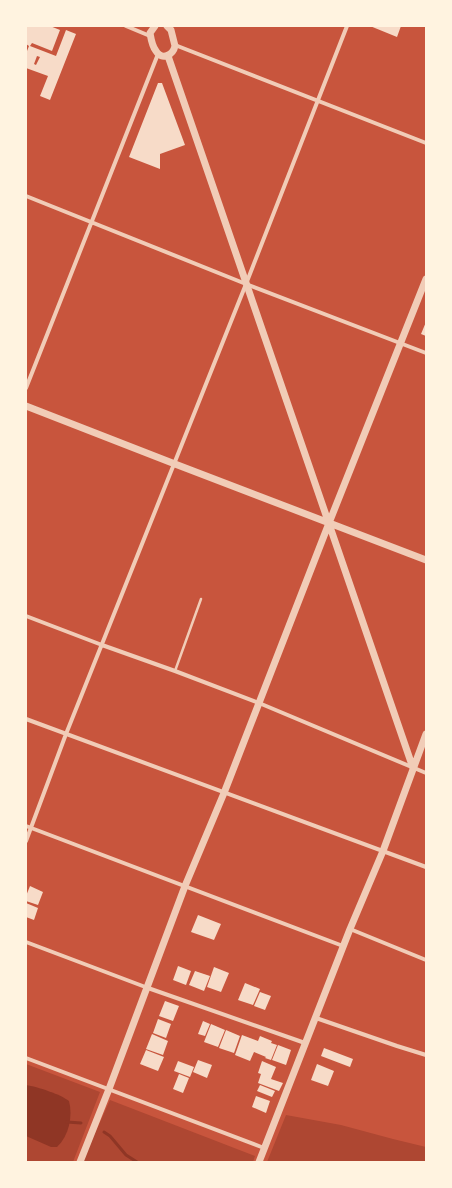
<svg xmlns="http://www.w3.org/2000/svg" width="452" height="1188" font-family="'PT Serif',serif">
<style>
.green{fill:#ae4732}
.water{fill:#8f3625}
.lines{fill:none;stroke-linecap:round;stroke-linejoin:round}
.stream{stroke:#8f3625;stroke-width:3}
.building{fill:#f7dbc8;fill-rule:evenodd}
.service{stroke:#f1ccb7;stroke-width:2.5}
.minor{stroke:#f1ccb7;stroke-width:4}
.tertiary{stroke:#f1ccb7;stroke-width:7}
</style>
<rect width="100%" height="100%" fill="#c8553d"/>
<path class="green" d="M26,1064L100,1092L73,1162H26Z
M110,1100L255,1156L253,1162H82Z
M286,1115L341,1125L393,1139L426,1147V1162H267Z"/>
<path class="water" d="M26,1085C38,1087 60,1094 69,1101C73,1116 69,1136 57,1147H51L26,1136Z"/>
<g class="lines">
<path class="stream" d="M67,1122L81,1123
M104,1132L110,1136L126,1155L137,1162"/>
</g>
<path class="building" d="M26,26H50L60,30L52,51L32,43L30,46L56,56L66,30L76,34L50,100L40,96L48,76L26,68V51H27L29,46L26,44ZM37,56L40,57L36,65L34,64Z
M370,26H401L397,37Z
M158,83H162L185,145L160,154V169L129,157Z
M426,322V336L421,334Z
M30,886L43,892L38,905L26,901V896Z
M26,903L38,908L34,920L26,917Z
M198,915L221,924L214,940L191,932Z
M178,966L191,971L186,985L173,980Z
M214,967L229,973L221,992L207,987Z
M195,971L210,976L204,991L189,985Z
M245,983L260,989L253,1005L238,1000Z
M260,992L271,996L265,1010L254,1006Z
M165,1001L179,1006L173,1021L159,1016Z
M158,1019L171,1024L166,1038L153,1033Z
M203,1021L210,1024L205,1036L198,1034Z
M211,1024L225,1030L218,1047L204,1042Z
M226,1030L240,1036L234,1053L219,1048Z
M152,1034L168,1041L163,1055L146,1049Z
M242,1035L258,1041L260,1036L272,1041L271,1043L277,1045L271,1060L265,1058L266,1057L254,1052L250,1061L235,1055Z
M278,1045L291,1050L286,1065L272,1060Z
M324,1048L353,1059L350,1067L321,1056Z
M146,1050L164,1057L158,1071L140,1064Z
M198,1060L212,1065L207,1078L193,1072Z
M178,1061L194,1067L190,1077L174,1071Z
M262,1061L276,1067L271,1079L283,1083L279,1091L258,1083L261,1074L258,1073Z
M317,1064L334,1071L328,1086L311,1080Z
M179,1074L189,1078L183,1093L173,1089Z
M260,1085L275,1091L272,1097L257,1091Z
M256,1096L270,1101L266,1113L252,1107Z"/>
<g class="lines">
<path class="service" d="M175,671L201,599"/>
<path class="minor" d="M126,26L150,36
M175,45L426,143
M26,196L246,284L426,353
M26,388L158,54
M26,616L102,645L175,671L259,703L426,773
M26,719L426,867
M26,826L343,946
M26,841L66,734L246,284L347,26
M350,929L426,960
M26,942L148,988L305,1043
M316,1018L397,1046L426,1055
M26,1058L264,1148"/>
<path class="tertiary" d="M155,26L150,33C151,39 152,46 156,51C162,61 173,55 175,46L171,30L167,26
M168,56L413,768
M26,406L175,464L426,560
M80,1162L109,1089L185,886L224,793L329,523L426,279
M259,1162L350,929L383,851L426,734"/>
</g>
<rect width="452" height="1188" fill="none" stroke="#fff3e0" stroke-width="54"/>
</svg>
